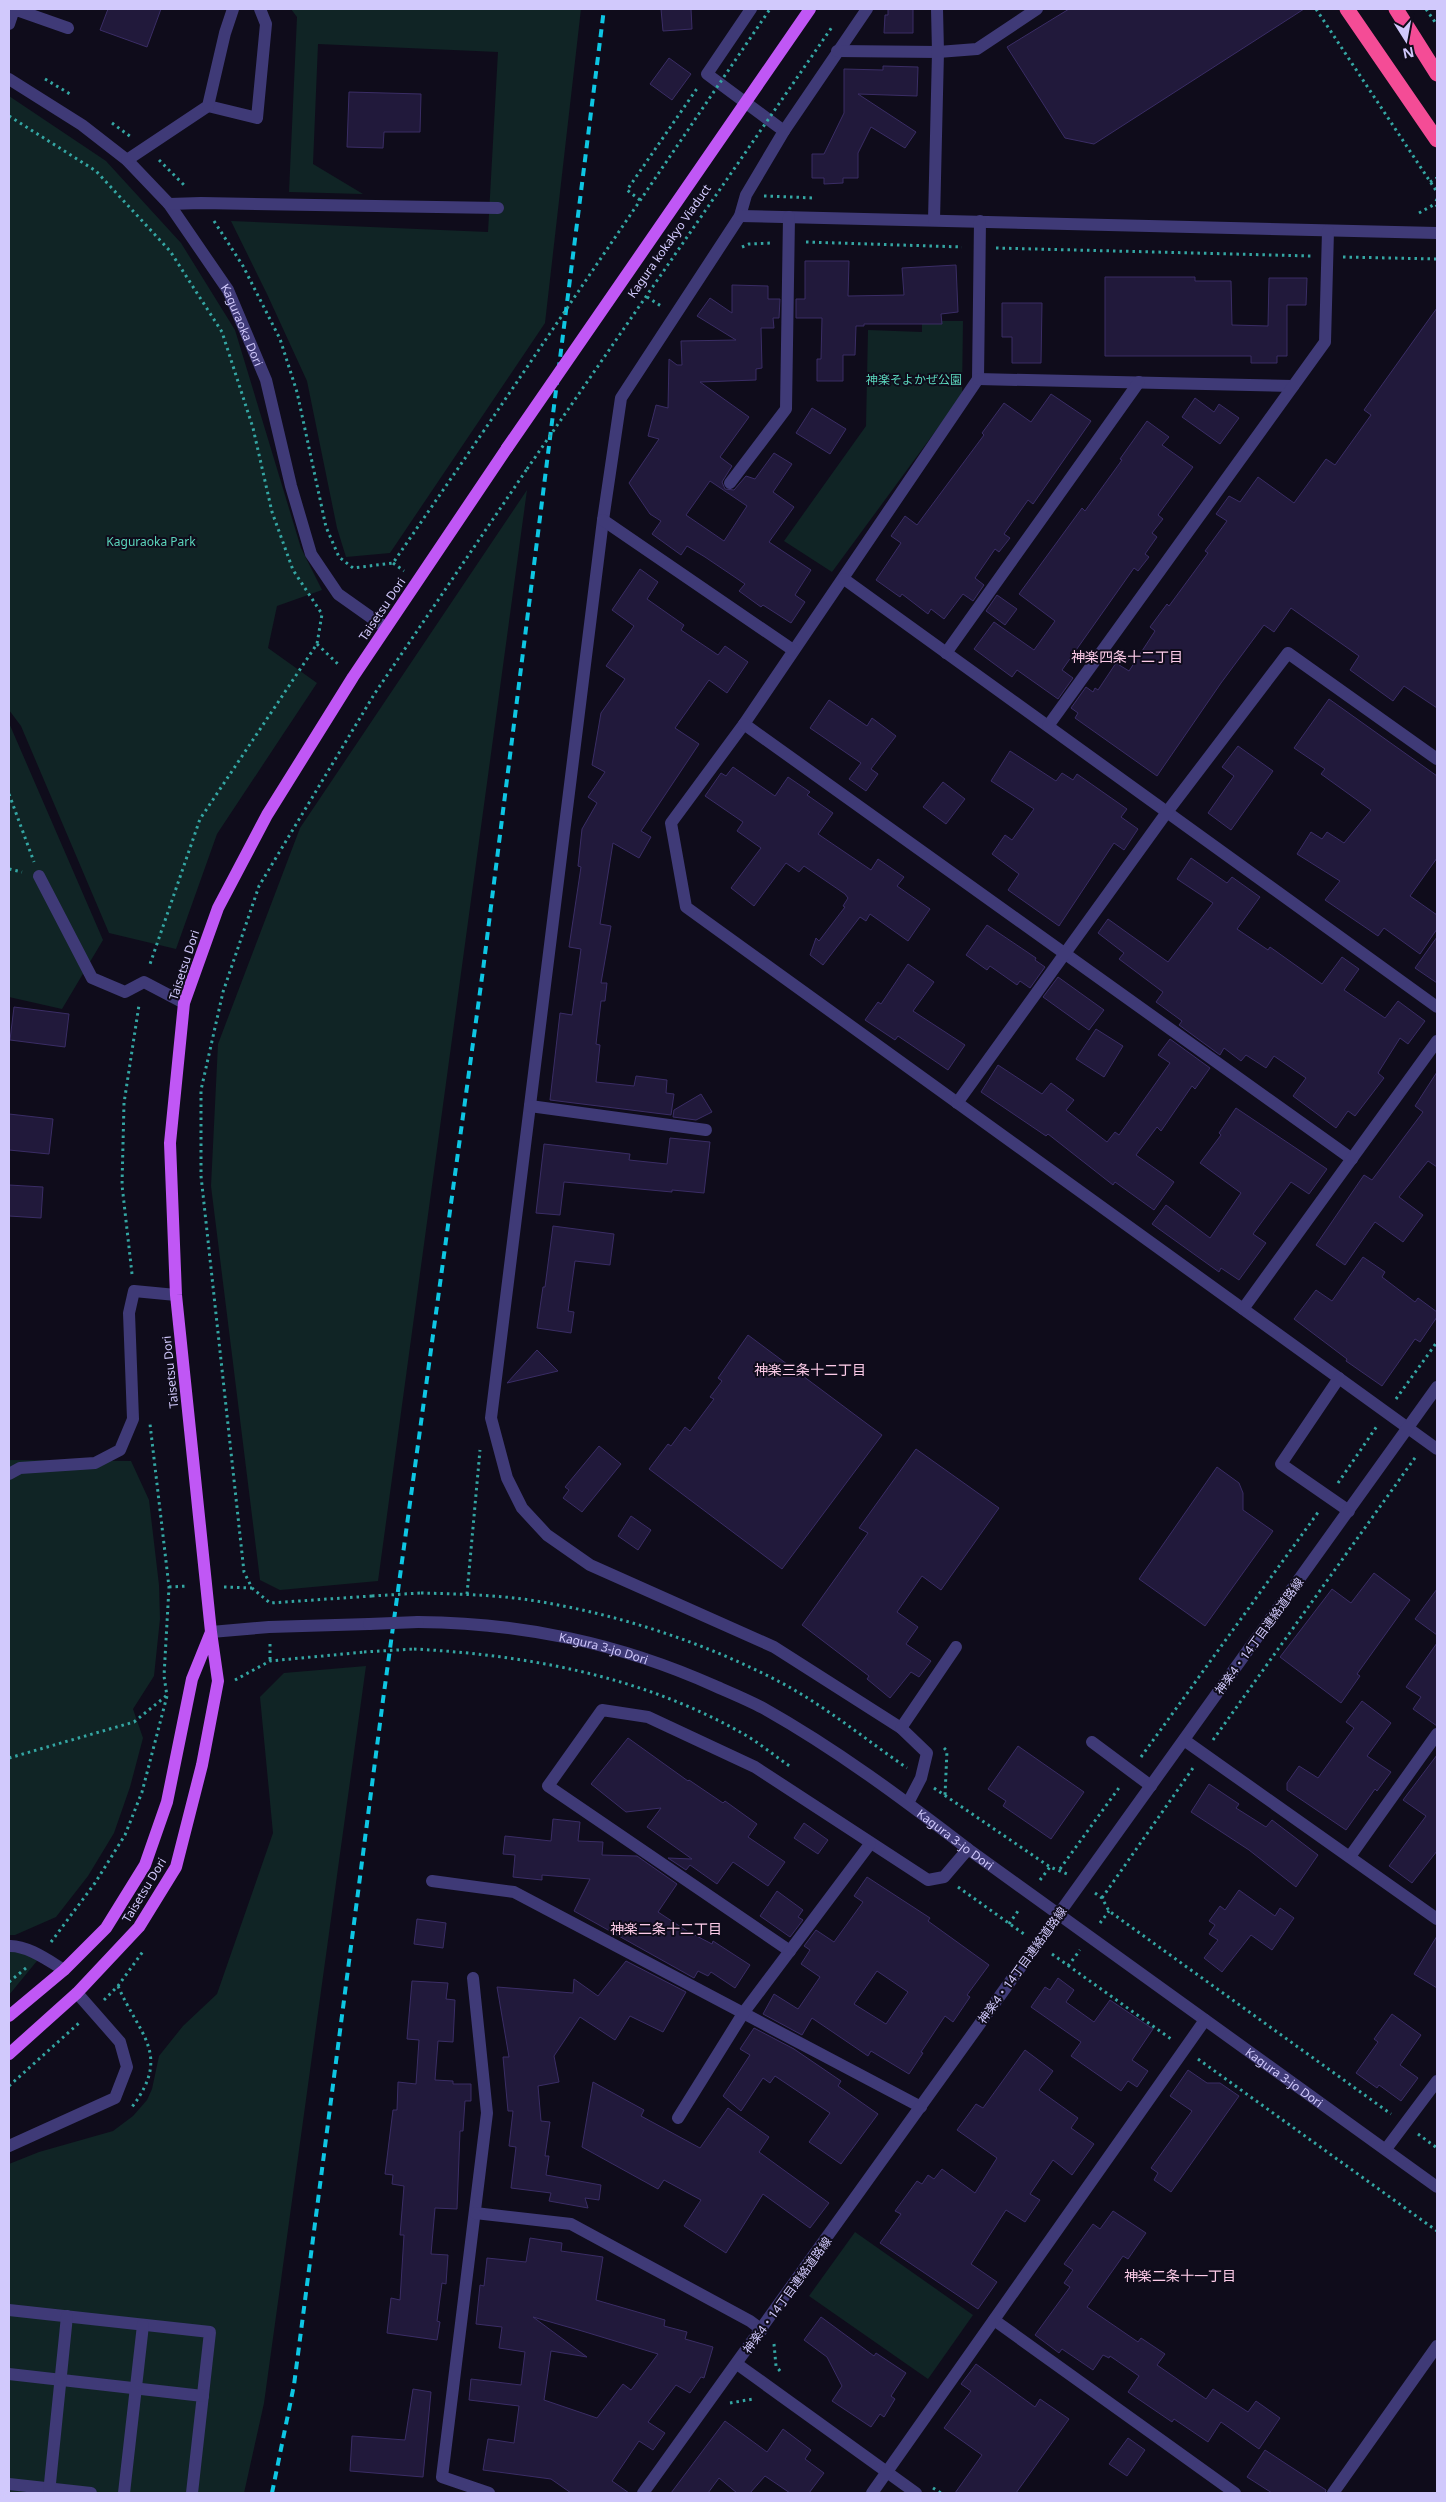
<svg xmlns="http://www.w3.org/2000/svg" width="1446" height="2502" font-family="'Noto Sans','Noto Sans JP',sans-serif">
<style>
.green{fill:#102425}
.building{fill:#21193b;stroke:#3a2d65;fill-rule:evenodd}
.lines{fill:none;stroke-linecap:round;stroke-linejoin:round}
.path{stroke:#34a6a3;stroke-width:3;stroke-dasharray:2.5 4;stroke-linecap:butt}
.minor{stroke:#3f3a77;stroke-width:12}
.major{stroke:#c057f5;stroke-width:12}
.highway{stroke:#f44c96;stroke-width:15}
.rail{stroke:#0ec6e3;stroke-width:4;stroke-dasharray:8 6;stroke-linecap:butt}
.path-bridge{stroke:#34a6a3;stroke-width:3;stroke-dasharray:2.5 4;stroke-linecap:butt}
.minor-bridge{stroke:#3f3a77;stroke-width:12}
.major-bridge{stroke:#c057f5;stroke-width:12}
.labels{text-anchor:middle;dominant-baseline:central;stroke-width:4;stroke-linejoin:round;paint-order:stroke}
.street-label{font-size:12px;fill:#d1c9fc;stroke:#0f0c1b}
.park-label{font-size:12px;fill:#5bd6bc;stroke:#0f0c1b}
.neighbourhood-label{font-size:14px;fill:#fccbe8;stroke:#0f0c1b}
</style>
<rect width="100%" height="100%" fill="#0f0c1b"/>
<path class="green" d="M291,9H581L545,323L390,553L346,557L337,528L307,381L267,294L231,221L488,232L498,52L318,44L313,164L363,194L289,192L297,17Z
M9,96L106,161L181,243L235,330L301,548L322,590L277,606L268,648L317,683L217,834L176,949L109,933L21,726L9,710Z
M922,321H963L962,395L832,572L784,541L866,426L868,330L922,332Z
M527,490L378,1581L280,1590L260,1580L211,1186L218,1044L300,828Z
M9,723L103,940L62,1009L9,997Z
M9,1460L131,1461L149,1500L159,1585L160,1619L154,1676L133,1709L143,1738L130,1787L114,1833L88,1876L56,1917L15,1935H9Z
M366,1666L264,2403L244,2493H9V2164L39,2152L113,2131L133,2116L147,2100L152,2089L159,2056L183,2026L217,1994L273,1833L260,1697L284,1673Z
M9,1946L41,1956L9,1995Z
M855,2232L973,2315L928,2379L809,2296Z"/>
<path class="building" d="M108,9H161L147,47L100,30Z
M661,9H691L692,29L663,31Z
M888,9H913V33H884L885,15H888Z
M1069,9H1304L1094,144L1065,138L1007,47Z
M669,58L691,74L672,100L650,84Z
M883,66L918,67L917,96L858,94L916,132L905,148L871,127L858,153V178H843V183L824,184V178H812V154H824L844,113V69L883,70Z
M349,92L421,94L420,132H384L383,148L347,147Z
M805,261H849L848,296L904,295L902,268L956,265L958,312L941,314L942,324H864V326H856L855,355H843V381H817V359H821L822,318H796V299H805Z
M1105,277H1195V281H1231L1232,325L1268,326L1269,278H1307L1306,305H1287V356H1277V363H1251V356H1105Z
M732,285L768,286V299H780L779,318H773L774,328H761L762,368L756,369V380L700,382L749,417L720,457L732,466L722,482L725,489L734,490L746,476L755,479L774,453L792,464L773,492L794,507L769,542L811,570L795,595L805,602L791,623L763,605L761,607L739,591L745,584L705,557L687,546L681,555L652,534L661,521L650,514L629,483L659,439L648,436L656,405L668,408L669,359L677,365H682L681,341L736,340L697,316L710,298L732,313ZM710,481L747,506L724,541L686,515Z
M1002,303H1042L1041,363H1012V337H1002Z
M1437,308V708L1404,686L1393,701L1350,670L1359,656L1291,608L1274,632L1264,625L1221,683L1157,776L1075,718L1078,713L1071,708L1086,687L1093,692L1095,688L1098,690L1116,663L1129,671L1155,631L1150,627L1167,604L1169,606L1208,553L1205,551L1227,521L1216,514L1229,496L1240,502L1258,477L1294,503L1326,459L1335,465L1371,415L1364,410Z
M1051,394L1091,421L1033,504L1028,500L1004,534L1010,538L999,552L995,549L975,578L984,585L973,601L963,594L944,619L931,609L928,614L902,594L900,597L876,580L901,543L891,536L905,516L917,525L984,435L982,433L1004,403L1031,422Z
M1195,398L1214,412L1219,404L1239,418L1220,444L1182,417Z
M812,408L846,429L830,454L796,433Z
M1147,421L1169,437L1162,445L1193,467L1158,515L1163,519L1152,533L1157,537L1145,554L1149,557L1138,571L1134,568L1062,670L1073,678L1058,699L1017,670L1012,677L974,649L994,622L1034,650L1055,621L1019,594L1082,508L1085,511L1122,460L1120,459Z
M640,569L658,582L647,599L684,625L681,630L718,655L725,646L748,662L727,693L709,680L675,728L699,744L641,831L651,837L639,858L613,843L600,924L611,926L601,983H607L605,1001H601L596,1044L600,1045L596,1082L634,1086L636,1076L667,1080L666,1093L674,1094L671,1115L550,1100L560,1013L572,1015L581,949L569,947L581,867L578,866L582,829L597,803L588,797L605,772L592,765L601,713L625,679L606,666L634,626L612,610Z
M997,595L1017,609L1005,625L986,611Z
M1329,699L1437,776V858L1410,896L1437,915V929L1420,954L1384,928L1378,936L1325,900L1340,881L1297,854L1311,832L1322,839L1327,832L1344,843L1371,810L1321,774L1325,769L1294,748Z
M829,700L867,726L872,718L896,736L871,769L878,774L866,791L849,779L861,763L810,728Z
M1238,746L1273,771L1231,830L1208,813L1234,776L1222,767Z
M1010,751L1056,781L1062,773L1073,780L1077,774L1127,809L1121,817L1138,829L1124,850L1114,843L1059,926L1008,890L1019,874L992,854L1005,835L1012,840L1034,809L991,781Z
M733,767L775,796L788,777L810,792L807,795L833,813L818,834L871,870L878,859L904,877L897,886L930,909L908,941L870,914L866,921L860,917L823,965L810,955L816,938L819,941L845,907L843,906L848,898L845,894L804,866L799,872L786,863L754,906L731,888L761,848L737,831L743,822L705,796L721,773L726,776Z
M943,782L965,799L946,824L923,807Z
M1191,858L1227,883L1232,877L1260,897L1237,929L1268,950L1270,947L1322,984L1342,957L1359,969L1344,990L1385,1018L1398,1001L1425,1021L1408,1044L1400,1038L1378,1073L1384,1078L1355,1116L1348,1111L1336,1128L1293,1096L1306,1078L1274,1056L1266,1068L1246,1055L1241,1061L1224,1048L1220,1055L1179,1025L1182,1021L1156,1002L1163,992L1119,959L1124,953L1098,933L1108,919L1168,962L1213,903L1177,879Z
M987,925L1036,958L1035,960L1045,967L1030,988L1020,981L1017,985L990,966L987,970L966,955Z
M1437,937V983L1415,968Z
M908,964L934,982L913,1011L965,1045L948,1070L898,1036L895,1040L865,1020L878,1002L881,1004Z
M1058,977L1104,1010L1089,1030L1043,997Z
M14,1007L69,1014L65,1047L10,1040Z
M1096,1029L1123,1046L1104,1077L1076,1059Z
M1170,1039L1210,1068L1195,1089L1192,1086L1161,1131L1157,1127L1136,1155L1174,1182L1154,1210L1115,1182L1113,1185L1048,1134L1046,1136L981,1092L998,1065L1042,1094L1051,1083L1074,1100L1066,1110L1107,1142L1115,1132L1119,1135L1170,1063L1158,1055Z
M1437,1072V1167L1428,1161L1399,1197L1423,1215L1403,1242L1375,1222L1345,1265L1316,1245L1364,1175L1372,1180L1423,1112L1415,1106Z
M701,1094L712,1112L696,1120L673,1117L674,1110Z
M1236,1108L1327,1169L1309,1194L1291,1182L1253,1234L1266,1243L1239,1280L1221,1268L1219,1272L1152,1224L1166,1205L1210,1238L1241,1193L1200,1163L1221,1135L1219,1133Z
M9,1114L53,1119L49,1154L9,1150Z
M670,1138L710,1142L704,1193L672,1190V1192L564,1182L560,1215L536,1213L544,1144L630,1154L629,1160L667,1164Z
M9,1185L43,1187L41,1218L9,1216Z
M553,1226L614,1234L610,1265L575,1261L568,1311L574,1312L571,1333L537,1328L543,1287H545Z
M1363,1257L1385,1272L1382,1277L1415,1302L1418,1298L1437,1312V1317L1420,1342L1415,1339L1382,1386L1346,1361L1347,1359L1294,1319L1316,1290L1332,1301Z
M748,1335L882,1435L782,1569L649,1469L668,1444L671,1446L685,1427L690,1431L714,1399L710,1397L722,1381L718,1378Z
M537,1350L558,1371L507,1383Z
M599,1446L621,1464L582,1512L563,1498L569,1490L565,1487Z
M916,1449L999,1508L941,1590L922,1576L897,1612L918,1627L906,1644L931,1661L919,1677L911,1672L890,1698L867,1679L869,1676L802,1625L868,1533L859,1528Z
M1217,1467L1239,1483L1243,1493V1510L1273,1531L1205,1626L1139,1579Z
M631,1516L651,1530L638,1550L618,1536Z
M1374,1573L1410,1600L1357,1674L1360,1676L1341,1703L1280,1657L1332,1589L1351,1603Z
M1437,1589V1635L1415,1619Z
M1437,1643V1726L1413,1709L1421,1697L1406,1687Z
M1362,1701L1391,1723L1367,1756L1391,1772L1377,1791L1375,1789L1346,1830L1287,1790V1783L1299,1766L1318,1778L1354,1728L1346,1722Z
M628,1738L688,1781L689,1780L723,1803L725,1801L757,1824L748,1837L785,1862L768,1886L733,1862L717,1884L690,1865L686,1870L668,1858L692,1859L647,1827L661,1808L626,1812L591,1784Z
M1018,1746L1084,1792L1051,1839L1003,1806L1006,1801L988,1789Z
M1437,1755V1851L1412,1883L1389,1866L1426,1816L1403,1800Z
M1209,1784L1239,1804L1236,1808L1266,1827L1272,1820L1318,1855L1296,1887L1249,1850L1191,1812Z
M553,1819L580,1822L578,1841L603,1842L602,1855L637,1856L677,1884L658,1912L687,1931L712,1944L713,1941L750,1965L735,1988L711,1972L708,1976L698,1971L694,1978L574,1911L590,1879L542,1875V1880L513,1877L515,1855L503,1854L505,1836L551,1841Z
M804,1823L828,1840L818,1854L794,1838Z
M867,1877L930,1918L928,1921L989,1965L967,1995L970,1997L953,2022L945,2016L921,2052L923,2053L909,2074L871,2051L868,2056L812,2018L802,2035L763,2014L774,1994L798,2009L820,1977L801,1964L810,1950L804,1946L816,1930L834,1942L863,1902L854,1896ZM877,1971L908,1992L886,2024L854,2004Z
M1239,1890L1275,1916L1280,1908L1294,1918L1272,1950L1251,1935L1222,1972L1204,1958L1218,1940L1209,1934L1215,1925L1209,1921L1220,1906L1225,1910Z
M777,1891L803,1910L798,1917L803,1920L790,1937L760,1916Z
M417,1919L446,1923L443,1948L414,1944Z
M1437,1936V1988L1414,1974Z
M626,1961L686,1992L663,2032L630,2016L615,2040L580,2017L554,2056L559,2082L538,2086L541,2121L550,2122L545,2156H549L546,2175L601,2185L599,2200L585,2198L588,2208L549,2201L551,2193L511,2188L516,2147L509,2146L513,2111H508L503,2057H509L497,1987L573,1993L574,1979L598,1996Z
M1058,1978L1074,1990L1066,2002L1094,2022L1110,2000L1153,2029L1132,2060L1148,2071L1137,2087L1128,2081L1121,2091L1071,2056L1081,2042L1031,2007L1045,1987L1050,1990Z
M412,1981L448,1983L446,1999L455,2000L453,2042L438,2041L435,2080L453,2081V2084H471V2101H465L463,2131H460L457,2209L435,2208L431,2254L448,2255L446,2284L442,2283L437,2321L440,2322L437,2340L387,2333L391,2298L400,2300L404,2235H400L404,2186L392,2184L393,2175L385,2174L393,2110H397L398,2082L416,2084L419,2040L407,2039Z
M1392,2014L1421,2035L1400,2065L1418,2078L1401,2101L1379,2085L1377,2088L1356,2073L1378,2042L1374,2039Z
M754,2028L794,2049L841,2081L838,2086L878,2114L841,2164L809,2142L830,2113L775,2076L770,2083L763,2078L741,2111L723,2096L750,2055L740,2049Z
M1025,2050L1053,2071L1039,2090L1078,2118L1071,2128L1094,2144L1072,2175L1053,2160L1030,2194L1040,2200L1025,2222L1006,2210L971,2264L997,2282L978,2309L880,2243L901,2214L895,2211L917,2181L922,2184L928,2175L934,2179L942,2169L975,2193L997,2158L957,2130L976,2104L983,2108Z
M1188,2070L1207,2083H1220L1239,2096L1171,2192L1154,2180L1158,2173L1151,2168L1192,2111L1170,2096Z
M593,2082L644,2110L641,2116L700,2148L728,2108L769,2137L759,2152L829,2203L810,2228L763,2194L726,2253L684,2226L701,2200L664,2180L658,2189L582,2147Z
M1113,2211L1146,2233L1128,2259L1123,2256L1087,2307L1138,2342L1141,2338L1165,2354L1157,2365L1206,2399L1213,2389L1248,2412L1256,2401L1280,2418L1259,2449L1221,2422L1208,2442L1174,2419L1172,2422L1128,2392L1139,2376L1110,2356L1109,2358L1103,2355L1093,2370L1062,2349L1059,2353L1035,2335L1070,2287L1064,2283L1073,2270L1064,2264L1093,2224L1100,2229Z
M530,2238L562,2243L561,2251L603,2257L596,2300L665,2320L664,2326L687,2332L685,2339L713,2347L704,2378L701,2377L690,2393L676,2385L648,2422L665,2433L653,2450L639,2441L612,2481L629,2493H571L551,2479L483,2470L488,2439L514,2443L519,2406L469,2400L471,2379L521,2385L525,2352L499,2348L502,2327L476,2324L480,2285L484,2286L487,2258L526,2262ZM533,2317L582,2331L658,2354L631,2390L623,2384L597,2418L544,2400L551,2351L587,2357Z
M821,2317L874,2356L876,2353L906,2373L891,2396L895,2399L884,2417L880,2414L871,2427L832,2401L842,2386L827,2357L804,2340Z
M976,2364L1035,2407L1040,2399L1069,2419L1016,2493H955L982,2455L944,2428L971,2391L961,2384Z
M413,2389L431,2392L423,2477L350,2471L352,2436L405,2440Z
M725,2421L767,2452L783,2429L811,2450L805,2459L824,2473L809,2493H790L765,2476L750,2493H737L719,2478L708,2493H671Z
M1128,2438L1145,2450L1127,2476L1109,2464Z
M1265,2450L1326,2490L1325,2493H1272L1247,2477Z"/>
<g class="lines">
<path class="path" d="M1316,9L1437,192
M1426,9L1437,25
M45,79L70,94
M9,116L96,171L170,251L222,332L253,428L272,512L293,570L322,614L317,644L200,819L149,967
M112,123L131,137
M159,160L184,185
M1430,182L1437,178
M764,196L815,198
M1437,199L1435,204L1437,206
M640,200L627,190L698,87
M1419,213L1435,204
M214,221L243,266L280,339L297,392L326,527L339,557L353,568L393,563L483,432
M806,242L962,247
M742,247L749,244L772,243
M996,248L1312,256
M1343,257L1437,259
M647,297L661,306
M393,563L404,571
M317,644L340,666
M9,794L34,862
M9,869L22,872
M132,1274L122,1185L124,1103L139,1005
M1396,1399L1437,1342
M1338,1483L1377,1426
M169,1587L188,1586
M224,1587L252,1588
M421,1593C461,1594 502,1595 542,1602C623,1616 705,1643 778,1681C824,1705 865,1739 907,1768
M467,1594L480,1450
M372,1596L270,1603L252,1588L244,1572L201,1176V1090L223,992L259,886L375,693L527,469
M270,1644V1661
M414,1649C529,1655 646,1677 747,1736C762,1745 776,1757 791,1767
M235,1680L270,1661L364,1652
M1213,1740L1417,1455
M944,1748L947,1751L945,1795
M1141,1757L1319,1511
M9,1758L134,1722L166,1696
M934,1788L1050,1867L1067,1874
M1060,1869L1121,1785
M1040,1880L1050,1867
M958,1887L1024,1934
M1095,1893L1102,1898L1109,1911L1391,2114
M1102,1898L1193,1768
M1100,1923L1109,1911
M1009,1924L1020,1908
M51,1942L95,1883L125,1835L142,1792L167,1696L164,1676L169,1587L150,1424
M1052,1954L1171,2039
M1068,1966L1080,1950
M9,1982L26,1968
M118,1986C139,2035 172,2054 132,2107
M104,2000L118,1986L144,1950
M1198,2059L1437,2231
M9,2086L79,2023
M1418,2134L1437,2148
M774,2344L776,2366L780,2371
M730,2403L753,2399
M933,2488L941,2493"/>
<g class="minor">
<path d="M751,9L707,74L784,131"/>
<path d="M867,9L784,131L746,195L740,216L621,398L603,520L491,1418L507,1478L522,1508L547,1535L590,1565L774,1647L901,1728L927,1753L921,1778L908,1803"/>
<path d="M9,24L14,9L68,28"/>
<path d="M837,51L938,52L977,49L1037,9"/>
<path id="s1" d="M9,79L82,125L127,160L169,204L228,290L266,380L291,486L311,554L338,594L386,628"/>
<path d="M208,106L257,118L266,24L260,9"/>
<path d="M127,160L208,106L225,33L233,9"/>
<path d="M169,204L201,203L498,208"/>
<path d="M740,216L1437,233"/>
<path d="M934,220L938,52L937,9"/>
<path d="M980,221L978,379L744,724L671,823L686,907L1437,1449"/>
<path d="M978,379L1293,386"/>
<path d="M730,483L786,409L789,217"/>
<path d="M603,520L793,650"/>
<path d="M844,579L1437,1007"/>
<path d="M946,653L1139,382"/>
<path d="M744,724L1352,1159"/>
<path d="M1048,726L1325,342L1328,231"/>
<path d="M39,876L92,978L125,992L144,982L184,1003"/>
<path d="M957,1103L1167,812L1288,653L1437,759"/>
<path d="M530,1106L706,1130"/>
<path d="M1243,1309L1437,1041"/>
<path d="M1339,1378L1281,1464L1349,1511"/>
<path d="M9,1474L20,1468L95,1463L120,1450L133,1419L129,1313L134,1291L176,1295"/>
<path id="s2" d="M418,1622C523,1623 619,1643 715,1686C731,1693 748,1700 763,1708C836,1749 903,1799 968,1849L1437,2187"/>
<path d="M211,1632L269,1627L369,1624"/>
<path d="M901,1728L956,1647"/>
<path d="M1184,1740L1437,1919"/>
<path d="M1092,1742L1151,1786"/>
<path d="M1351,1855L1437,1734"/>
<path d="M432,1881L514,1892L921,2107"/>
<path d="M9,1946C27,1945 49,1961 64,1970"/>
<path d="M790,1951L548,1786L602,1710L648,1717L755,1767L928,1880L944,1877L968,1849"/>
<path d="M473,1978L487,2113L442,2477L489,2493"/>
<path d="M678,2118L744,2012L870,1844"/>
<path d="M9,2146L115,2098L127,2067L120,2042L77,1993"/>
<path d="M1386,2149L1437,2081"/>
<path d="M475,2213L571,2224L750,2321L762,2330"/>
<path d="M9,2310L210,2332L192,2493"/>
<path d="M994,2320L1235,2493"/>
<path d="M737,2364L916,2493"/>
<path d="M9,2374L203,2396"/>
<path d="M9,2484L91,2493"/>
<path d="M49,2493L67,2316"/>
<path d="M124,2493L143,2325"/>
<path d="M643,2493L1437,1387"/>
<path d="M872,2493L1205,2020"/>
<path d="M1333,2493L1437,2346"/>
</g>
<path class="major" d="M9,2016L64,1970L106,1928L145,1865L167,1802L192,1679L211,1632
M9,2054L77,1993L139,1927L176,1867L202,1765L218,1681L211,1632L176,1295L170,1143L184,1003L218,908L267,815L353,677L507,448"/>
<path class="highway" d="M1347,9L1437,140
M1396,9L1437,74"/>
<path class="rail" d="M272,2493L294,2385L383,1700L483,970L604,9"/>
<path class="path-bridge" d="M483,432L770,9
M527,469L832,27
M372,1596L421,1593
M364,1652L414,1649"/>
<path class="minor-bridge" d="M369,1624L418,1622"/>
<path class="major-bridge" d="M507,448L810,9"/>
</g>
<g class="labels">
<g class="street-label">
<text transform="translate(669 241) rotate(-55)">Kagura kokakyo Viaduct</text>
<text stroke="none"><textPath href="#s1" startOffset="346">Kaguraoka Dori</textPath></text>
<text transform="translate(382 609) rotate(-56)">Taisetsu Dori</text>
<text transform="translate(184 965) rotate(-72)">Taisetsu Dori</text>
<text transform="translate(170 1372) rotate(-96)">Taisetsu Dori</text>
<text transform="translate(1259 1636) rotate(-54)">神楽4・14丁目連絡道路線</text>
<text stroke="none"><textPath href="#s2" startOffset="188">Kagura 3-jo Dori</textPath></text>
<text stroke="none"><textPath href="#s2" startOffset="592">Kagura 3-jo Dori</textPath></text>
<text transform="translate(144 1890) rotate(-59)">Taisetsu Dori</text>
<text transform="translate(1022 1965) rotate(-54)">神楽4・14丁目連絡道路線</text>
<text stroke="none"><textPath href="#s2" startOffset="998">Kagura 3-jo Dori</textPath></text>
<text transform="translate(787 2295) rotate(-54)">神楽4・14丁目連絡道路線</text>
</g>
<g class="park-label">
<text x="914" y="379">神楽そよかぜ公園</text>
<text x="151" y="541">Kaguraoka Park</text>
</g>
<g class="neighbourhood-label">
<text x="1127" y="656">神楽四条十二丁目</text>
<text x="810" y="1369">神楽三条十二丁目</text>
<text x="666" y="1928">神楽二条十二丁目</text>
<text x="1180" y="2275">神楽二条十一丁目</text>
</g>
</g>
<rect width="1446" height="2502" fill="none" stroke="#d1c9fc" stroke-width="20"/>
<g transform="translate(1406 40) rotate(169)" stroke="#0f0c1b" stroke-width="4" paint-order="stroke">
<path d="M0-4L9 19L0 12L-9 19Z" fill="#d1c9fc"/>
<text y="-8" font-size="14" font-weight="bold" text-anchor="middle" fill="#d1c9fc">N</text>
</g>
</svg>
